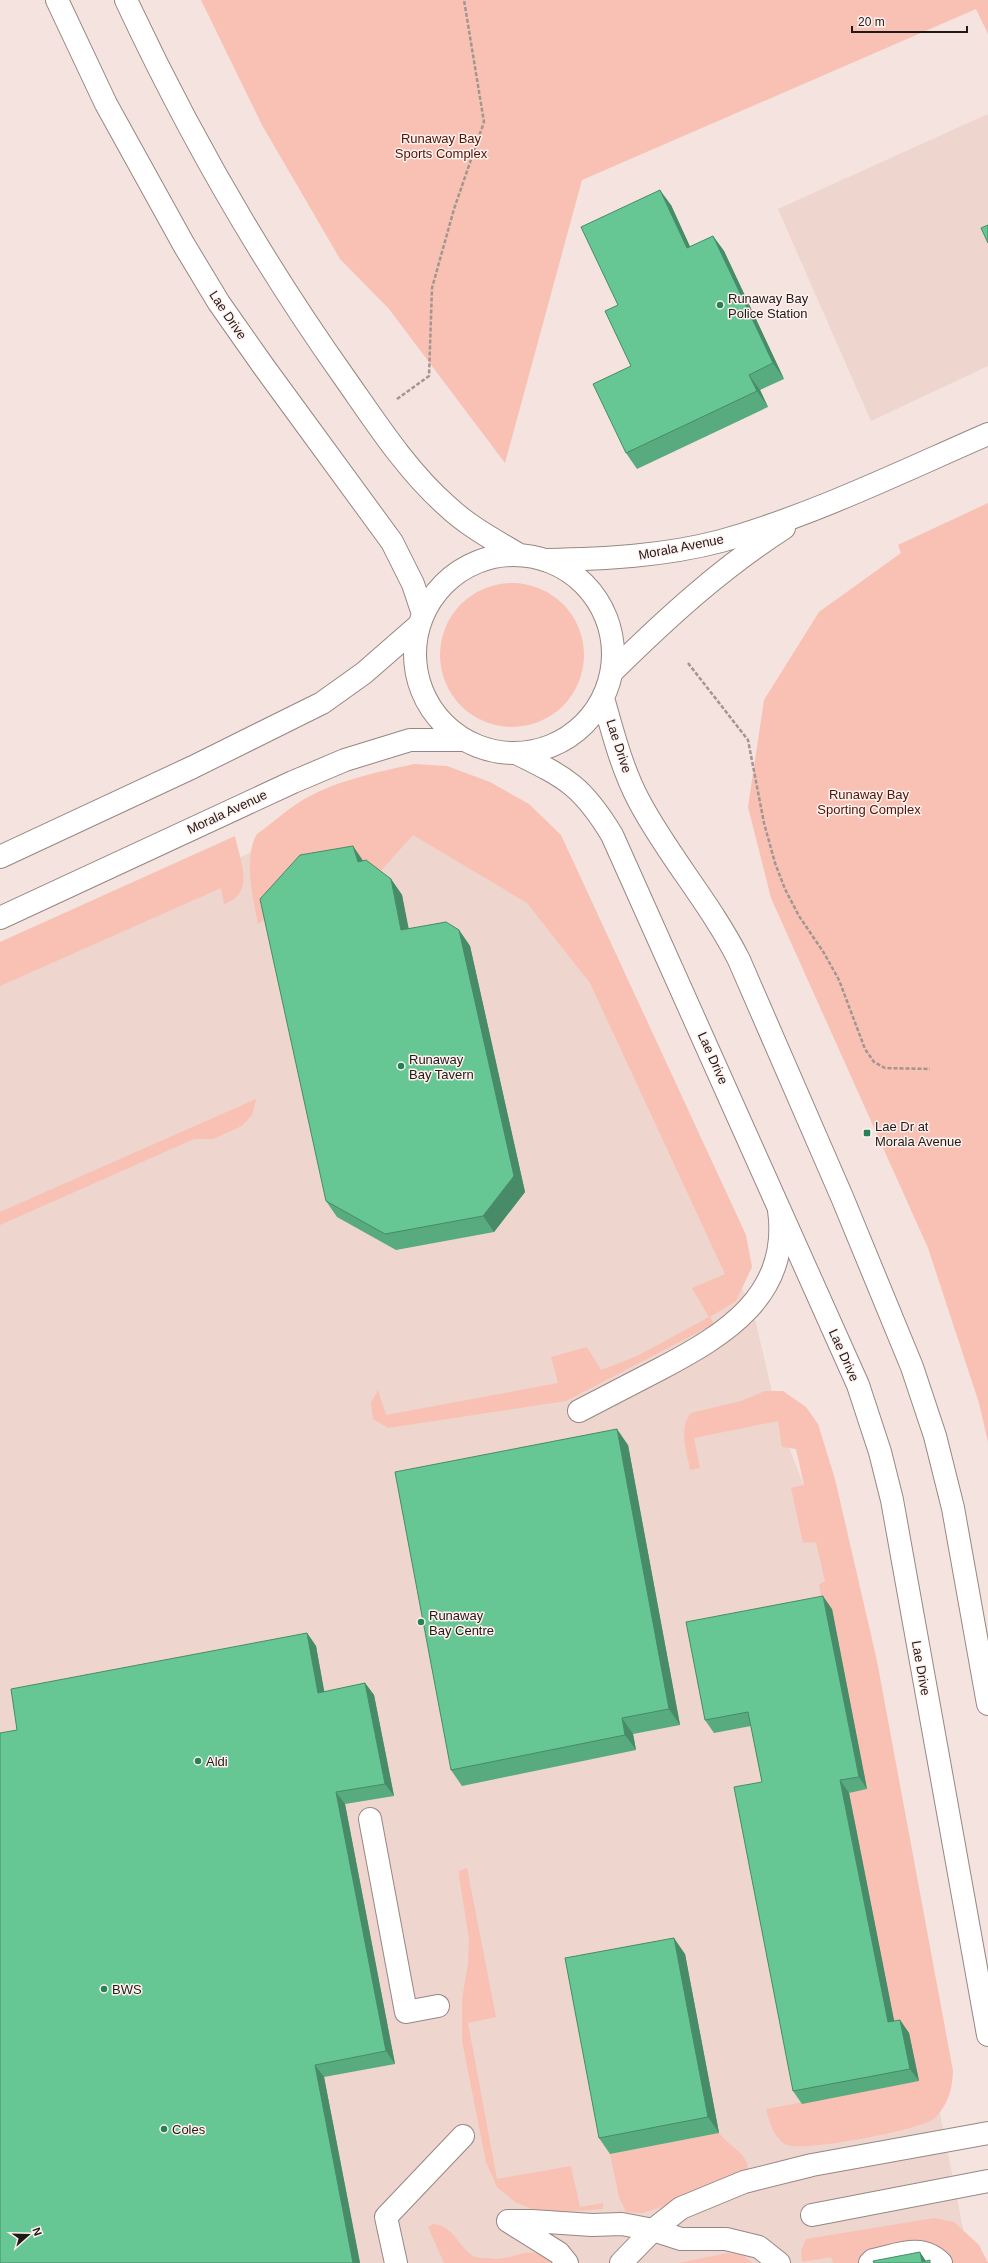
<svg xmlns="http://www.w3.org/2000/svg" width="988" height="2263" font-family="Helvetica,sans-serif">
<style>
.built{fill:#eed5ce}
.green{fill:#f8c1b3}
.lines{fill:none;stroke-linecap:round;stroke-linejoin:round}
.minor-casing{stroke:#978783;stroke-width:24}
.major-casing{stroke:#978783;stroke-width:24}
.path{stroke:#a29592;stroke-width:2.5;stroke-dasharray:4 2;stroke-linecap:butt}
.minor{stroke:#fff;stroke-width:22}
.major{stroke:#fff;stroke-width:22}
.wall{fill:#58ab7f}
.shaded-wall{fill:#478b68}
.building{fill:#66c794;stroke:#478b68}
.poi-dot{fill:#268156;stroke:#fff1ee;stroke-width:1.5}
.labels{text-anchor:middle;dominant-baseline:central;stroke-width:3;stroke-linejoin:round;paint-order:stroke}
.park-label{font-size:13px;fill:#4e1507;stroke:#fff1ee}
.poi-label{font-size:13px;fill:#1f1918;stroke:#fff1ee;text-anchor:start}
.street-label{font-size:13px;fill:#1f1918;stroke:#fff1ee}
</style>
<rect width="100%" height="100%" fill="#f4e3df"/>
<path class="built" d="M988,114V366L871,421L778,209Z
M413,835L544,897L606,984L754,1315L779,1421L824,1538L970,2263H0V967L256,850Z"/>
<path class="green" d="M201,0H988V34L976,9L582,180L505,463L389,309L340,259L262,125Z
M988,503V1442L979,1403L928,1248L771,898L748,807L764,700L819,612L901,553L898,545Z
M440 655a72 72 0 1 1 144 0a72 72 0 1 1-144 0Z
M414,764L447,766L490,782L529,804L561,835L746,1235L752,1267L736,1301L710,1317L714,1324L566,1401L388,1428L373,1419L371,1403L378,1390L386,1415L558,1383L551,1357L587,1347L601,1370L637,1356L709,1317L692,1288L725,1274L590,983L527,903L413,835L377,875L271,915L258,924C253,898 243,858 257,834C271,824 284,812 298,803C332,781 375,773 414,764Z
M235,836C240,861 256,893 224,904L221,888L0,986V942Z
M256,1099L252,1115L242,1126L213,1139H194L0,1225V1212Z
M765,1391H783L806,1407L818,1424L835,1479L877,1661L953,2071C952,2090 949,2103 935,2118C922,2130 803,2152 787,2145C774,2139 769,2121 766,2109L919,2081L897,2035L849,1793L867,1789L832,1609L823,1608L819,1585L825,1581L816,1542L803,1543L791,1488L804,1485L796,1449L782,1447L778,1421L694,1438L700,1468L690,1470C687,1452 678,1429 691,1413L741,1401Z
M467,1868L496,2017L468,2023L497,2179L571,2166L580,2207L603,2203V2209L561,2212L537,2211L515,2202L497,2187L486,2162L462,2041V2000L468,1963L469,1939L459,1876V1871Z
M719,2133C733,2151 757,2156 744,2182L642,2213L626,2212L619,2197L610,2154Z
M934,2218L954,2222L979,2245L988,2263H833L831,2257L802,2262L801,2250L806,2239Z
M433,2224C455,2226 458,2248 475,2257C478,2258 484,2258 488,2258C516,2263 528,2240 553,2263H444L428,2227Z
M728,2253L742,2255L753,2263H678Z"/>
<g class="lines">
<defs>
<path id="minor" d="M546,560C605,559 664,556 721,541C813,515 901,472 988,434
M612,672C667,618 719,570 784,528
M579,1411C606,1397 633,1383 660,1369C725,1335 791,1295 779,1210
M370,1819L406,2012L438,2006
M812,2215L988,2181
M508,2221H532L592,2225L622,2224L653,2230L681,2239H726L759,2247L779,2263
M508,2221L559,2253L567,2263
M396,2263L386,2217L463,2136
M621,2263L653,2230L681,2208L744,2182L812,2165L988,2133
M870,2263L873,2260C898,2255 921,2243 941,2263"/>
<path id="major" d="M57,0L106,104L184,245L219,303L264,367L392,542L413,584L423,614
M126,0C188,133 259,257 344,377C375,421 406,470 447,506C468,526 494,540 518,554
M415 654a99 99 0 1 1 198 0a99 99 0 1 1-198 0Z
M603,698C613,733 622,769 639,801C668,856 711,904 739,960L842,1197L912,1367L935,1436L953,1508L988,1704
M518,754C567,778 583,787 612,835L858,1385L880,1452L892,1500L988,2035
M0,857L193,767L322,703L364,673L419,625
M0,918L293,782L345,760L410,740H464"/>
</defs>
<use href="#minor" class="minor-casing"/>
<use href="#major" class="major-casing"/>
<path class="path" d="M397,399L429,376L432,288L454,209L484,122L464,0
M688,663L748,740L764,823L775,863L785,889L799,916L824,953L839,980L865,1049L874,1062L885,1068L930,1069"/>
<use href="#minor" class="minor"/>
<use href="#major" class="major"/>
</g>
<path class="wall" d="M671,205L690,247L713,236L724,251L784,379L760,390L768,407L637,469L626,453L631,366L618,305Z
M363,860L391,879L402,895L408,928L459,930L470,946L525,1192L494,1232L396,1250L337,1217L326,1201Z
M628,1445L680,1725L633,1734L636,1750L462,1786L451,1770Z
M832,1609L867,1789L849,1793L894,2021L900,2020L909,2033L919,2081L802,2104L793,2091L762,1782L751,1726L714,1733L705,1720Z
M307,1633L316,1646L324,1692L365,1683L374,1695L394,1796L345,1804L395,2064L324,2077L360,2263H0L17,1730Z
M685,1954L719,2133L610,2154L599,2138Z"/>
<path class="shaded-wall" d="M660,190L671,205L698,264L687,248Z
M713,236L724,251L784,379L773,363Z
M749,375L760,390L768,407L757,391Z
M353,846L364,862H358Z
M391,879L402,895L412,945L401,930Z
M459,930L470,946L525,1192L494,1232L483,1216Z
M617,1429L628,1445L680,1725L669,1709Z
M823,1596L832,1609L867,1789L859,1777Z
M307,1633L316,1646L327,1706L318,1693Z
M365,1683L374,1695L394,1796L385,1784Z
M622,1718L633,1734L636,1750L625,1735Z
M840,1780L849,1793L897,2035L888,2022Z
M336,1792L345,1804L395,2064L386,2051Z
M674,1938L685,1954L719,2133L708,2117Z
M900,2020L909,2033L919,2081L910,2069Z
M315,2065L324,2077L360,2263H353Z
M920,2252L926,2261L922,2262Z"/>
<path class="building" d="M660,190L687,248L713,236L773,363L749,375L757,391L626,453L593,384L631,366L605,311L618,305L581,227Z
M988,225V243L981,228Z
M353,846L358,862L366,860L391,879L401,930L446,922L459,930L514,1176L483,1216L385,1234L326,1201L260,899L300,855Z
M617,1429L669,1709L622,1718L625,1735L451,1770L395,1472Z
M823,1596L859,1777L840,1780L888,2022L900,2020L910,2069L793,2091L734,1787L762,1782L748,1712L705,1720L686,1622Z
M307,1633L318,1693L365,1683L385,1784L336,1792L386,2051L315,2065L353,2263H0V1733L17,1730L11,1689Z
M674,1938L708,2117L599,2138L565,1958Z
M920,2252L922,2262L930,2260V2263H874L873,2261Z"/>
<g class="poi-dot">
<circle cx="720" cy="305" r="4"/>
<circle cx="401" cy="1066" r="4"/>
<rect x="863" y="1129" width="8" height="8" rx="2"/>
<circle cx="421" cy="1622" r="4"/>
<circle cx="198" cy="1761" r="4"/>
<circle cx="104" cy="1989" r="4"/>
<circle cx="164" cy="2129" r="4"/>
</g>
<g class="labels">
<g class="park-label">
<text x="441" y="138">Runaway Bay<tspan x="441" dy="15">Sports Complex</tspan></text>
<text x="869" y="794">Runaway Bay<tspan x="869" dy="15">Sporting Complex</tspan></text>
</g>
<g class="poi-label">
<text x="728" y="298">Runaway Bay<tspan x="728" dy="15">Police Station</tspan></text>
<text x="409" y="1059">Runaway<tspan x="409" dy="15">Bay Tavern</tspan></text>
<text x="875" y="1126">Lae Dr at<tspan x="875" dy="15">Morala Avenue</tspan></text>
<text x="429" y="1615">Runaway<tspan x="429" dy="15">Bay Centre</tspan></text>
<text x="206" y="1761">Aldi</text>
<text x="112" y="1989">BWS</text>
<text x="172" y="2129">Coles</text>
</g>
<g class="street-label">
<text transform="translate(228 315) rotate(56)">Lae Drive</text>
<text transform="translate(681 547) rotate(-11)">Morala Avenue</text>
<text transform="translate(619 746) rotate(72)">Lae Drive</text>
<text transform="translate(227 812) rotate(-25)">Morala Avenue</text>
<text transform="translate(713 1058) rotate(66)">Lae Drive</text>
<text transform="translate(844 1355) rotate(66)">Lae Drive</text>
<text transform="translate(921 1668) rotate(80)">Lae Drive</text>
</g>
</g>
<g transform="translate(28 2235) rotate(70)" stroke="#fff1ee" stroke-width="3" paint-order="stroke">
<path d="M0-3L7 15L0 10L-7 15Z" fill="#1f1918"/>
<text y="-6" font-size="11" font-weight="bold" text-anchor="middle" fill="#1f1918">N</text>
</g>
<path d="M852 26v6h115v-6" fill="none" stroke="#1f1918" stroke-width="2"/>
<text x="858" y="26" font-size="12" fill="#1f1918" stroke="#fff1ee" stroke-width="3" paint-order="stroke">20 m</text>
</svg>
